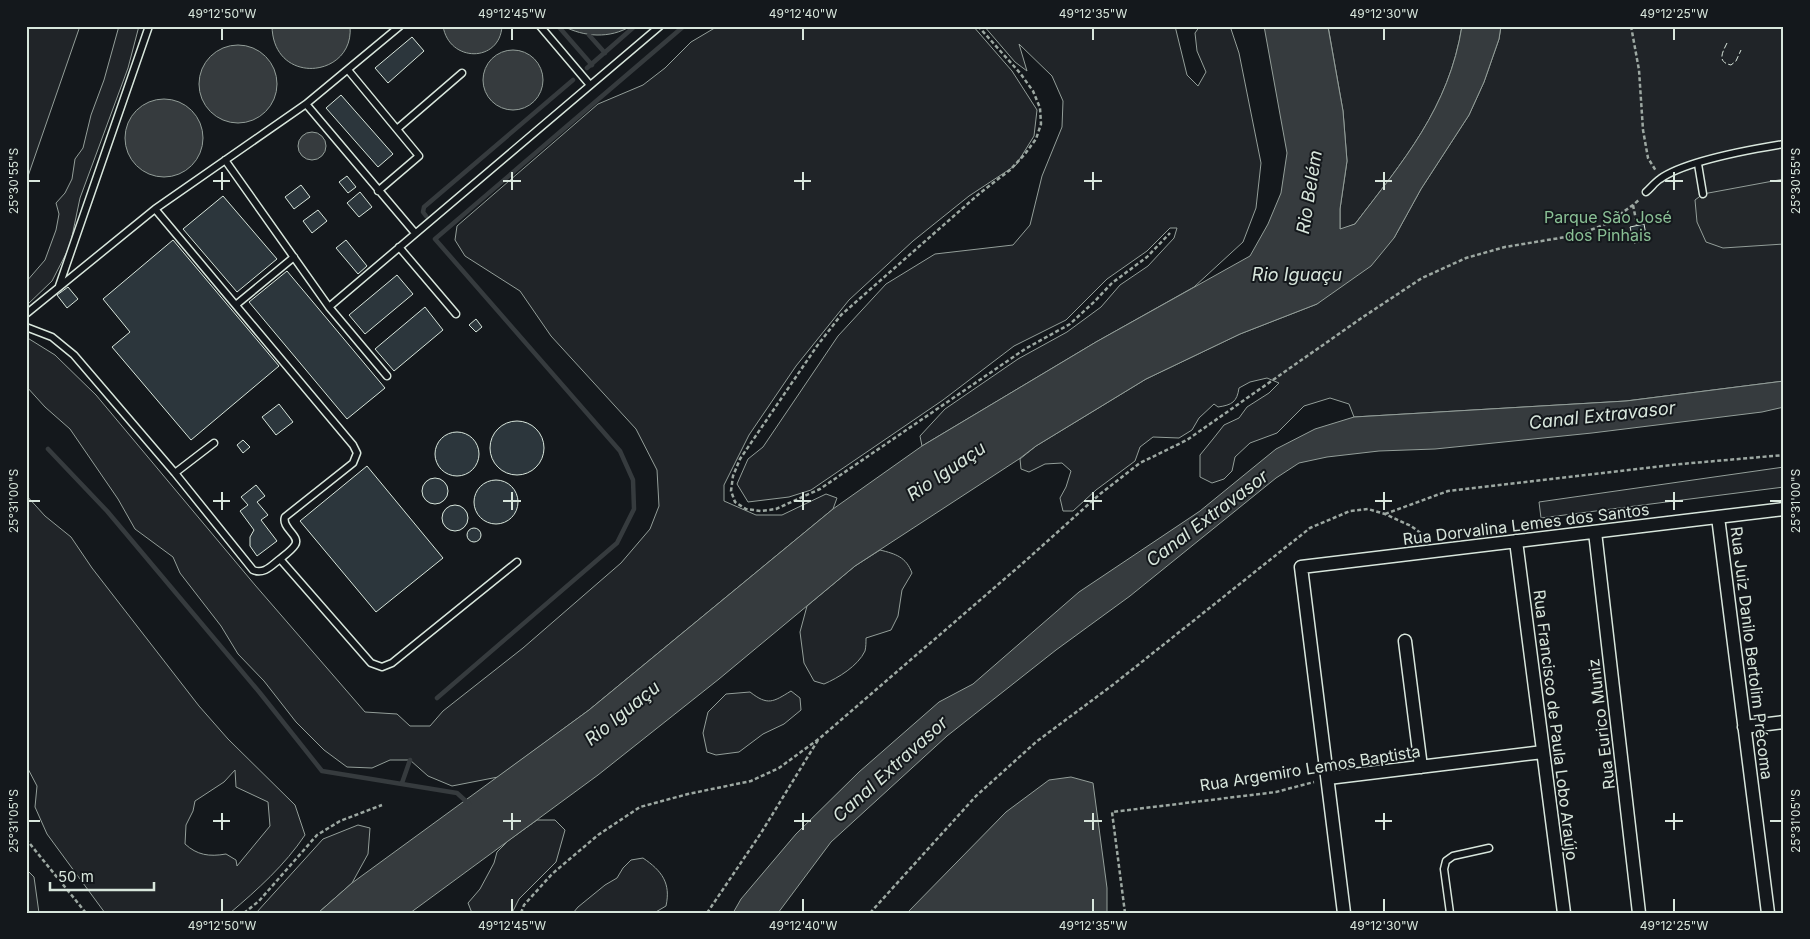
<svg xmlns="http://www.w3.org/2000/svg" width="1810" height="939" font-family="Inter,sans-serif">
<style>
.green{fill:#202428;stroke:#939e99;fill-rule:evenodd}
.parking{fill:#24282b;stroke:#939e99}
.water{fill:#363b3e;stroke:#939e99}
.lines{fill:none;stroke-linecap:round;stroke-linejoin:round}
.stream{stroke:#363b3e;stroke-width:4.5}
.building{fill:#2c363c;stroke:#d8e6dc}
.lane-casing{stroke:#d8e6dc;stroke-width:9}
.street-casing{stroke:#d8e6dc;stroke-width:15}
.path{stroke:#9da8a2;stroke-width:2.5;stroke-dasharray:4 2.5;stroke-linecap:butt}
.lane{stroke:#14181c;stroke-width:6}
.street{stroke:#14181c;stroke-width:12}
.fence{stroke:#d8e6dc;stroke-width:1;stroke-dasharray:6 2.5;stroke-linecap:butt}
.ticks{fill:none;stroke:#d8e6dc;stroke-width:2}
.labels{text-anchor:middle;dominant-baseline:central;stroke-width:4;stroke-linejoin:round;paint-order:stroke}
.park-label{font-size:16px;fill:#8ac095;stroke:#14181c}
.street-label{font-size:16px;fill:#d8e6dc;stroke:#14181c}
.water-label{font-size:18px;font-style:italic;fill:#d8e6dc;stroke:#14181c}
.neatline{fill:none;stroke:#d8e6dc;stroke-width:2}
.ticks-label{font-size:12px;text-anchor:middle;fill:#d8e6dc}
</style>
<rect width="100%" height="100%" fill="#14181c"/>
<path class="green" d="M26,26H80L26,182Z
M119,26H139L128,68L80,198L70,246L52,281L26,306V282L45,260L56,230L59,214L56,203L65,193L72,179L75,159L83,148L91,115L104,80Z
M718,26H973L1012,71L1037,110L1034,136L1016,165L969,196L913,241L849,300L796,366L749,435L724,485V501L756,515H782L826,494L837,498L833,509L589,710L498,777L452,786L428,776L410,760H390L372,768L347,767L324,750L296,722L264,681L238,654L221,626L180,573L173,557L135,529L118,499L70,429L45,407L26,386V337L55,355L96,395L255,585L365,712L397,714L410,726H430L443,711L523,648L621,563L650,529L659,506L657,470L636,429L551,336L520,291L465,256L455,240L457,226L598,104L643,85L665,68L691,42Z
M984,26H1175L1187,75L1198,86L1206,72L1197,51L1195,33L1200,26H1230L1239,53L1261,163L1256,208L1243,242L1194,287L1096,342L922,446L920,436L945,409L1018,359L1067,332L1101,307L1120,285L1148,266L1174,238L1177,228H1170L1147,251L1107,279L1066,320L1014,346L943,400L811,490L789,497L748,502L737,484L748,459L763,447L838,336L886,284L935,254L1013,245L1030,225L1042,176L1062,127L1063,101L1052,76L1019,44L1027,71L1015,62Z
M1328,26H1462C1449,108 1403,161 1355,224L1340,230V209L1347,161L1343,111Z
M1501,26H1784V381L1626,401L1354,417L1349,404L1330,398L1304,406L1277,433L1250,443L1235,457L1232,471L1224,479L1212,483L1200,477V455L1213,439L1224,425L1239,418L1247,407L1269,393L1279,383L1267,378L1250,382L1239,388C1237,402 1232,405 1218,407L1214,404L1199,418L1192,430L1179,438L1153,437L1140,447L1135,461L1096,490L1073,511H1063L1060,498L1066,487L1071,471L1062,463L1045,464L1029,472L1021,469L1020,459L1036,446L1146,379L1240,334L1317,304L1394,238L1421,189L1469,115L1484,82L1499,39Z
M1784,467V487L1541,518L1539,502Z
M26,495L45,516L71,537L92,568L199,706L228,739L295,805L305,835C285,865 257,890 230,913H105L47,834L35,807L37,786L26,765L28,704H26ZM235,770L236,787L268,802L270,826L237,866L236,860L226,854C209,857 197,855 185,844L186,825L193,811L195,801L224,782Z
M880,550C896,554 906,557 912,573L902,590L898,616L891,630L866,638C866,642 866,647 865,651C858,666 838,678 824,684L814,681L804,663L800,632L807,606L855,566Z
M791,691L800,698L801,710L784,724L763,734L739,752L716,755L707,752L703,733L708,712L726,694L750,692C768,706 773,702 791,691Z
M537,820H555L565,830L556,862L519,899L512,913H472L468,903L480,889L494,863L497,852L509,840Z
M358,825L370,828L368,854L352,883L318,913H256L323,839Z
M643,858C662,871 671,883 666,906L654,913H573L578,907L605,885L617,878L623,868L631,860Z
M26,869L34,877L39,913H26Z"/>
<path class="parking" d="M1784,179V244L1723,248L1706,242L1697,222L1695,200L1703,194Z"/>
<path class="water" d="M272,26H350C355,78 273,87 272,26Z
M443,26H502C500,63 449,63 443,26Z
M563,26H631C610,39 584,37 563,26Z
M1264,26L1328,27L1343,111L1347,161L1340,209V229L1355,224C1403,161 1449,108 1462,26H1501L1499,39L1484,82L1469,115L1421,189L1394,238L1371,266L1317,304L1240,334L1146,379L1036,446L1019,459L855,566L719,679L598,775L410,913H318L352,883L589,710L833,509L922,446L1096,342L1250,256L1268,224L1281,193L1287,153Z
M199 84a39 39 0 1 1 78 0a39 39 0 1 1-78 0Z
M483 80a30 30 0 1 1 60 0a30 30 0 1 1-60 0Z
M125 138a39 39 0 1 1 78 0a39 39 0 1 1-78 0Z
M298 146a14 14 0 1 1 28 0a14 14 0 1 1-28 0Z
M1784,381V407L1762,412L1592,433L1435,449L1379,451L1327,457L1299,463L1276,478L1130,596L1056,650L947,736L831,842L778,913H733L741,899L796,834L859,772L939,702L973,684L1079,592L1200,511L1276,449L1315,429L1354,417L1626,401Z
M1071,777L1093,783L1107,888V913H907L1006,812L1049,780Z"/>
<g class="lines">
<path class="stream" d="M558,26L592,65
M589,35L605,53
M587,68L635,26
M426,216L423,212L424,207L573,80
M48,449L107,511L260,693L322,771L457,793L469,804
M437,698L617,543L634,509L633,480L620,451L435,239L684,26
M402,783L410,760"/>
</g>
<path class="building" d="M412,37L424,51L388,83L375,68Z
M341,95L393,154L378,167L326,108Z
M347,176L356,187L348,193L339,182Z
M301,185L310,197L294,209L285,197Z
M360,192L372,207L359,217L347,203Z
M223,196L277,259L237,292L183,229Z
M318,210L327,221L312,233L303,221Z
M1644,224L1647,240L1634,243L1630,227Z
M173,240L279,366L191,440L112,347L130,332L103,299Z
M346,240L367,266L358,274L336,248Z
M287,271L385,388L347,419L249,302Z
M397,275L413,294L365,334L349,315Z
M68,287L78,299L67,308L57,295Z
M425,307L443,330L394,371L375,349Z
M476,319L482,327L476,332L469,325Z
M279,404L293,422L276,435L262,417Z
M490 448a27 27 0 1 1 54 0a27 27 0 1 1-54 0Z
M435 454a22 22 0 1 1 44 0a22 22 0 1 1-44 0Z
M243,440L250,447L243,453L237,445Z
M367,466L443,558L376,612L300,521Z
M422 491a13 13 0 1 1 26 0a13 13 0 1 1-26 0Z
M474 502a22 22 0 1 1 44 0a22 22 0 1 1-44 0Z
M256,485L265,496L257,502L268,515L261,520L277,541L257,556L250,546V537L254,530L240,511L248,505L241,497Z
M442 518a13 13 0 1 1 26 0a13 13 0 1 1-26 0Z
M467 535a7 7 0 1 1 14 0a7 7 0 1 1-14 0Z"/>
<g class="lines">
<defs>
<path id="lane" d="M540,26L590,85
M348,70L419,156L378,191
M306,104L415,233
M397,129L462,73
M225,160L329,307L387,376
M1698,164L1703,194
M1646,192C1651,188 1655,182 1660,179C1685,161 1753,149 1784,144
M155,209L353,445L357,453L353,463L285,517C281,528 301,536 295,545C292,550 285,555 280,559
M399,247L456,314
M59,286L149,26
M237,304L294,257
M329,307L660,26
M26,314L155,209L306,104L400,26
M26,327L52,337L74,355L175,473L253,570C264,575 272,565 280,559L371,663L382,667L392,663L517,562
M175,473L214,443
M1450,913L1444,869L1446,861L1453,856L1489,848"/>
<path id="street" d="M1718,517L1768,913
M1595,532L1639,913
M1516,541L1564,913
M1405,641L1421,767
M1744,727L1784,722
M1328,778L1543,752
M1344,913L1301,567L1784,509"/>
</defs>
<use href="#lane" class="lane-casing"/>
<use href="#street" class="street-casing"/>
<path class="path" d="M978,26L1020,73L1033,91L1040,108L1041,124L1036,139L1025,154L1010,170L980,193L841,315L817,346L740,459L733,476L731,491L735,502L746,509L761,511L776,509L820,489L1025,349L1070,324L1095,301L1112,283L1147,257L1170,233
M1631,26L1639,70L1643,130L1648,158L1656,171
M1633,205L1637,225
M1385,514L1448,491L1681,464L1784,455
M26,839L86,913
M244,913L259,901L317,835L340,821L382,805
M521,913L524,905L552,874L598,835L640,807L688,794L751,781L779,768L820,738L1023,563L1100,494L1140,463L1187,440L1363,317L1422,278L1466,258L1505,247L1578,235L1608,223L1633,205L1640,199
M707,913L761,833L818,740
M870,913L976,796L1036,742L1114,684L1310,528L1350,511L1368,509L1385,514L1411,526L1422,534L1424,539
M1125,913L1112,812L1276,792L1314,782"/>
<use href="#lane" class="lane"/>
<use href="#street" class="street"/>
<path class="fence" d="M1727,43C1722,53 1717,62 1731,65L1736,61L1741,50"/>
</g>
<path class="ticks" d="M222,28V40M512,28V40M803,28V40M1093,28V40M1384,28V40M1674,28V40M222,172V190M512,172V190M803,172V190M1093,172V190M1384,172V190M1674,172V190M28,181H40M213,181H230M503,181H521M794,181H811M1084,181H1102M1375,181H1392M1665,181H1683M1770,181H1782M222,492V510M512,492V510M803,492V510M1093,492V510M1384,492V510M1674,492V510M28,501H40M213,501H230M503,501H521M794,501H811M1084,501H1102M1375,501H1392M1665,501H1683M1770,501H1782M222,813V830M512,813V830M803,813V830M1093,813V830M1384,813V830M1674,813V830M28,821H40M213,821H230M503,821H521M794,821H811M1084,821H1102M1375,821H1392M1665,821H1683M1770,821H1782M222,899V912M512,899V912M803,899V912M1093,899V912M1384,899V912M1674,899V912"/>
<g class="labels">
<g class="park-label">
<text x="1608" y="217">Parque São José<tspan x="1608" dy="18">dos Pinhais</tspan></text>
</g>
<g class="street-label">
<text transform="translate(1526 524) rotate(-7)">Rua Dorvalina Lemes dos Santos</text>
<text transform="translate(1752 653) rotate(83)">Rua Juiz Danilo Bertolim Précoma</text>
<text transform="translate(1601 724) rotate(-97)">Rua Eurico Muniz</text>
<text transform="translate(1556 725) rotate(83)">Rua Francisco de Paula Lobo Araújo</text>
<text transform="translate(1310 768) rotate(-9)">Rua Argemiro Lemos Baptista</text>
</g>
<g class="water-label">
<text transform="translate(1309 192) rotate(-81)">Rio Belém</text>
<text x="1297" y="274">Rio Iguaçu</text>
<text transform="translate(1602 415) rotate(-6)">Canal Extravasor</text>
<text transform="translate(946 471) rotate(-34)">Rio Iguaçu</text>
<text transform="translate(1207 518) rotate(-37)">Canal Extravasor</text>
<text transform="translate(622 713) rotate(-39)">Rio Iguaçu</text>
<text transform="translate(890 769) rotate(-42)">Canal Extravasor</text>
</g>
</g>
<rect width="1810" height="939" fill="none" stroke="#14181c" stroke-width="55"/>
<path d="M50 882v8h104v-8" fill="none" stroke="#d8e6dc" stroke-width="2.5"/>
<text x="58" y="882" font-size="15" fill="#d8e6dc" stroke="#14181c" stroke-width="4" paint-order="stroke">50 m</text>
<rect x="28" y="28" width="1754" height="884" class="neatline"/>
<g class="ticks-label">
<text x="222" y="18">49°12'50"W</text>
<text x="512" y="18">49°12'45"W</text>
<text x="803" y="18">49°12'40"W</text>
<text x="1093" y="18">49°12'35"W</text>
<text x="1384" y="18">49°12'30"W</text>
<text x="1674" y="18">49°12'25"W</text>
<text transform="translate(14 181) rotate(-90)" y="4">25°30'55"S</text>
<text transform="translate(1796 181) rotate(-90)" y="4">25°30'55"S</text>
<text transform="translate(14 501) rotate(-90)" y="4">25°31'00"S</text>
<text transform="translate(1796 501) rotate(-90)" y="4">25°31'00"S</text>
<text transform="translate(14 821) rotate(-90)" y="4">25°31'05"S</text>
<text transform="translate(1796 821) rotate(-90)" y="4">25°31'05"S</text>
<text x="222" y="930">49°12'50"W</text>
<text x="512" y="930">49°12'45"W</text>
<text x="803" y="930">49°12'40"W</text>
<text x="1093" y="930">49°12'35"W</text>
<text x="1384" y="930">49°12'30"W</text>
<text x="1674" y="930">49°12'25"W</text>
</g>
</svg>
